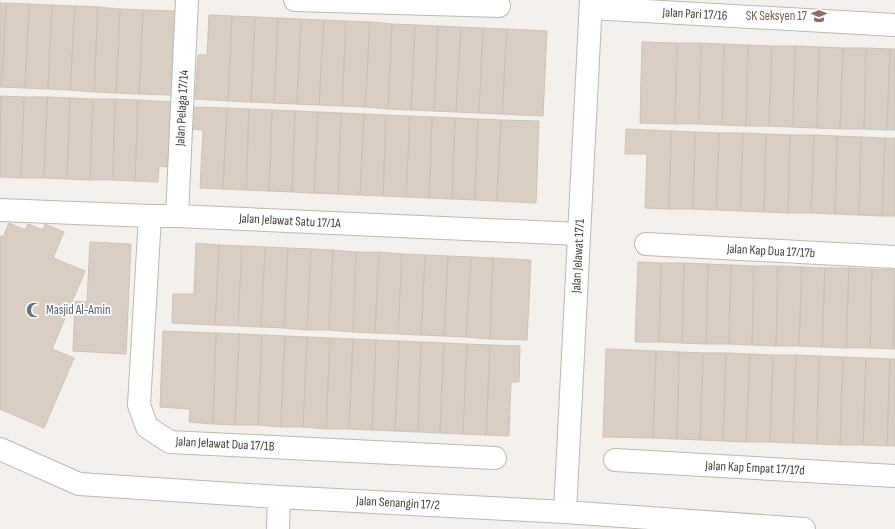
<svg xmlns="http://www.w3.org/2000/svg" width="895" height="529" font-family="'Sofia Sans Condensed',sans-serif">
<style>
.building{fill:#d8cec4;stroke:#cfc2b5}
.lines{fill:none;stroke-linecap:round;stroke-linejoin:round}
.minor-casing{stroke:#bfb7ae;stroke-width:24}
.minor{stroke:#fff;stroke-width:22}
.labels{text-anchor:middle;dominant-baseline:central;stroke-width:3.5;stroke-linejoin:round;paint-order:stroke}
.street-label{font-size:13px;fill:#484139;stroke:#fff}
.education-label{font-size:13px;fill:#785e54;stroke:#fff;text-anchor:end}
.worship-label{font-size:13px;fill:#5b616d;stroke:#fff;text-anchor:start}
</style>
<rect width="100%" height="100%" fill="#f4f0eb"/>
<path class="building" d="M0,3H6L2,87H0Z
M6,3L29,4L25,88L2,87Z
M29,4L52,5L48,89L25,88Z
M52,5L75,6L70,90L48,89Z
M75,6L98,7L94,92L70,90Z
M98,7L120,9L116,93L94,92Z
M120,9L143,10L139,94L116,93Z
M143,10L175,11L171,95L139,94Z
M209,15L232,16L228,101L195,99L198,55H207Z
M232,16L255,17L251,102L228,101Z
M255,17L278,18L274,103L251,102Z
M278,18L301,19L297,104L274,103Z
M301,19L324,20L319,105L297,104Z
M324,20L346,21L342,106L319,105Z
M346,21L370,22L365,107L342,106Z
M370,22L392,24L388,109L365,107Z
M392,24L415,25L411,110L388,109Z
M415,25L438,26L434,111L411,110Z
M438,26L461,27L456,112L434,111Z
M461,27L483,28L479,113L456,112Z
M483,28L507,29L502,114L479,113Z
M507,29L547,31L543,116L502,114Z
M642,42L677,43L675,124L640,123Z
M677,43H701L699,124H675Z
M701,43L724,44L722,125L699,124Z
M724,44L748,45L746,126L722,125Z
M748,45L772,46L769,126H746Z
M772,46H795L793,127L769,126Z
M795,46L819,47L817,128L793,127Z
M819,47L843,48L840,129L817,128Z
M843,48H866L864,129H840Z
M866,48L890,49L887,130L864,129Z
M890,49H895V130H887Z
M0,96H1L0,138Z
M1,96L24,97L21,178L0,177Z
M24,97H47L44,178H21Z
M47,97L70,98L67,179L44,178Z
M70,98L93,99L90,180L67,179Z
M93,99H115L113,180H90Z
M115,99L138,100L135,181L113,180Z
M138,100L171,102L169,167L159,166L158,182L135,181Z
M191,107L227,108L223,189L200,188L203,130L190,129Z
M227,108L249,109L246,190L223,189Z
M249,109L272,110L269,191L246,190Z
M272,110L295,111L292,192L269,191Z
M295,111L318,112L314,193L292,192Z
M318,112L341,113L338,194L314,193Z
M341,113L364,114L360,195L338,194Z
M364,114L386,115L383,196L360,195Z
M386,115L410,116L406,197L383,196Z
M410,116L432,117L429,198L406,197Z
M432,117L455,118L452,199L429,198Z
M455,118L478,119L475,200L452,199Z
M478,119L501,120L497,201L475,200Z
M501,120L539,121L536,203L497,201Z
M626,129L671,131L669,209L645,208L647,154H625Z
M671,131L695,132L693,209H669Z
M695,132L719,133L716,210L693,209Z
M719,133H743L740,211L716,210Z
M743,133L766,134L764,212L740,211Z
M766,134L790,135L788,213L764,212Z
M790,135H814L811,213H788Z
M814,135L837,136L835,214L811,213Z
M837,136L861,137L859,215L835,214Z
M861,137L885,138L882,216L859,215Z
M885,138H895V216H882Z
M9,223L25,230L28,224L43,230L45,224L64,232L53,258L85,271L52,349L74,358L44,428L0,409V236L3,237Z
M90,242L131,244L126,354L73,351L75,301L87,302Z
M196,243L219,245L215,325L172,323L173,294H194Z
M219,245L242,246L238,326L215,325Z
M242,246L265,247L261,327L238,326Z
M265,247L288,248L284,328L261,327Z
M288,248L311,249L307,330L284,328Z
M311,249L333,250L329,330H307Z
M333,250L356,252L353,332L329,330Z
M356,252H379L375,333L353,332Z
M379,252L402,254L398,334L375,333Z
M402,254L425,255L421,335L398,334Z
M425,255L448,256L444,336L421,335Z
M448,256L471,257L466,337L444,336Z
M471,257L493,258L490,339L466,337Z
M493,258L531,260L527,340L490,339Z
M638,262L661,263L659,342H635Z
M661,263H684L682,343L659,342Z
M684,263L708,264L706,344L682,343Z
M708,264L731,265L729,344H706Z
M731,265L754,266L752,345L729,344Z
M754,266H778L776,346L752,345Z
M778,266L802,267L799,346H776Z
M802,267L825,268L822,347L799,346Z
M825,268H849L846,348L822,347Z
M849,268L872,269L870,348H846Z
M872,269L895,270L893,349L870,348Z
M895,278V349H893Z
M163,331L216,333L213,424L189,422L190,409L160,407Z
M216,333L239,334L235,425L213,424Z
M239,334L262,335L258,425H235Z
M262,335L285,336L281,427L258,425Z
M285,336L307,337L303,427H281Z
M307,337L330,338L326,429L303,427Z
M330,338L353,339L349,429H326Z
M353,339L376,340L372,430L349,429Z
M376,340L399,341L395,431L372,430Z
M399,341L421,342L418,432L395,431Z
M421,342L444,343L440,433L418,432Z
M444,343L467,344L463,434L440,433Z
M467,344L490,345L486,435L463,434Z
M490,345L520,346L519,382H511L509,436L486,435Z
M606,349L656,351L653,438L603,437Z
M656,351L679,352L677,439L653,438Z
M679,352L703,353L700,440L677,439Z
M703,353H726L723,441L700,440Z
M726,353L750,354L746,442L723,441Z
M750,354L773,355L770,442H746Z
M773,355H796L793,443L770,442Z
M796,355L819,356L817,444L793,443Z
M819,356L843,357L840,445L817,444Z
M843,357L866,358L863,445H840Z
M866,358L890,359L887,446L863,445Z
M890,359H895V446H887Z"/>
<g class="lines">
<defs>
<path id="minor" d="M295,0L499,6
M591,8L895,25
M0,210L150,216H177L579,234
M150,216L139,405L147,427L170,442L495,458
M177,216L187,0
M646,244L895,257
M0,449L79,484L279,497L565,512L804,529
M615,460L895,476
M565,512L591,0
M278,529L279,497"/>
</defs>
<use href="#minor" class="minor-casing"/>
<use href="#minor" class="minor"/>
</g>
<defs>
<symbol id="school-bare" viewBox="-9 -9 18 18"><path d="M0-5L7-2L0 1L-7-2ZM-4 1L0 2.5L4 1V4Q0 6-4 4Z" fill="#8d6e63" stroke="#fff" stroke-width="2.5" paint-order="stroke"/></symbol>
<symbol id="mosque-bare" viewBox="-9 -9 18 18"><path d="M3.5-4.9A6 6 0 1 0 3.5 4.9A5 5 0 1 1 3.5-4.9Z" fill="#6b7280" stroke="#fff" stroke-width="2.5" paint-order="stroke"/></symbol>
</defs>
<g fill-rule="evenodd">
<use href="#school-bare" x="808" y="5" width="22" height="22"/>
<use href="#mosque-bare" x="23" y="299" width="22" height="22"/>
</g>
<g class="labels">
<g class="street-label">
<text transform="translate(695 14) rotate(3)">Jalan Pari 17/16</text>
<text transform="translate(182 108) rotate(-87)">Jalan Pelaga 17/14</text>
<text transform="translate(290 221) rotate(3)">Jalan Jelawat Satu 17/1A</text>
<text transform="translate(771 251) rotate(3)">Jalan Kap Dua 17/17b</text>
<text transform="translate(578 256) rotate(-87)">Jalan Jelawat 17/1</text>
<text transform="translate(225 444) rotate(3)">Jalan Jelawat Dua 17/1B</text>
<text transform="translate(755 468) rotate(3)">Jalan Kap Empat 17/17d</text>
<text transform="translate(398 503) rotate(3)">Jalan Senangin 17/2</text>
</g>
<g class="education-label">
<text x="807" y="16">SK Seksyen 17</text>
</g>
<g class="worship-label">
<text x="46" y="310">Masjid Al-Amin</text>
</g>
</g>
</svg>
